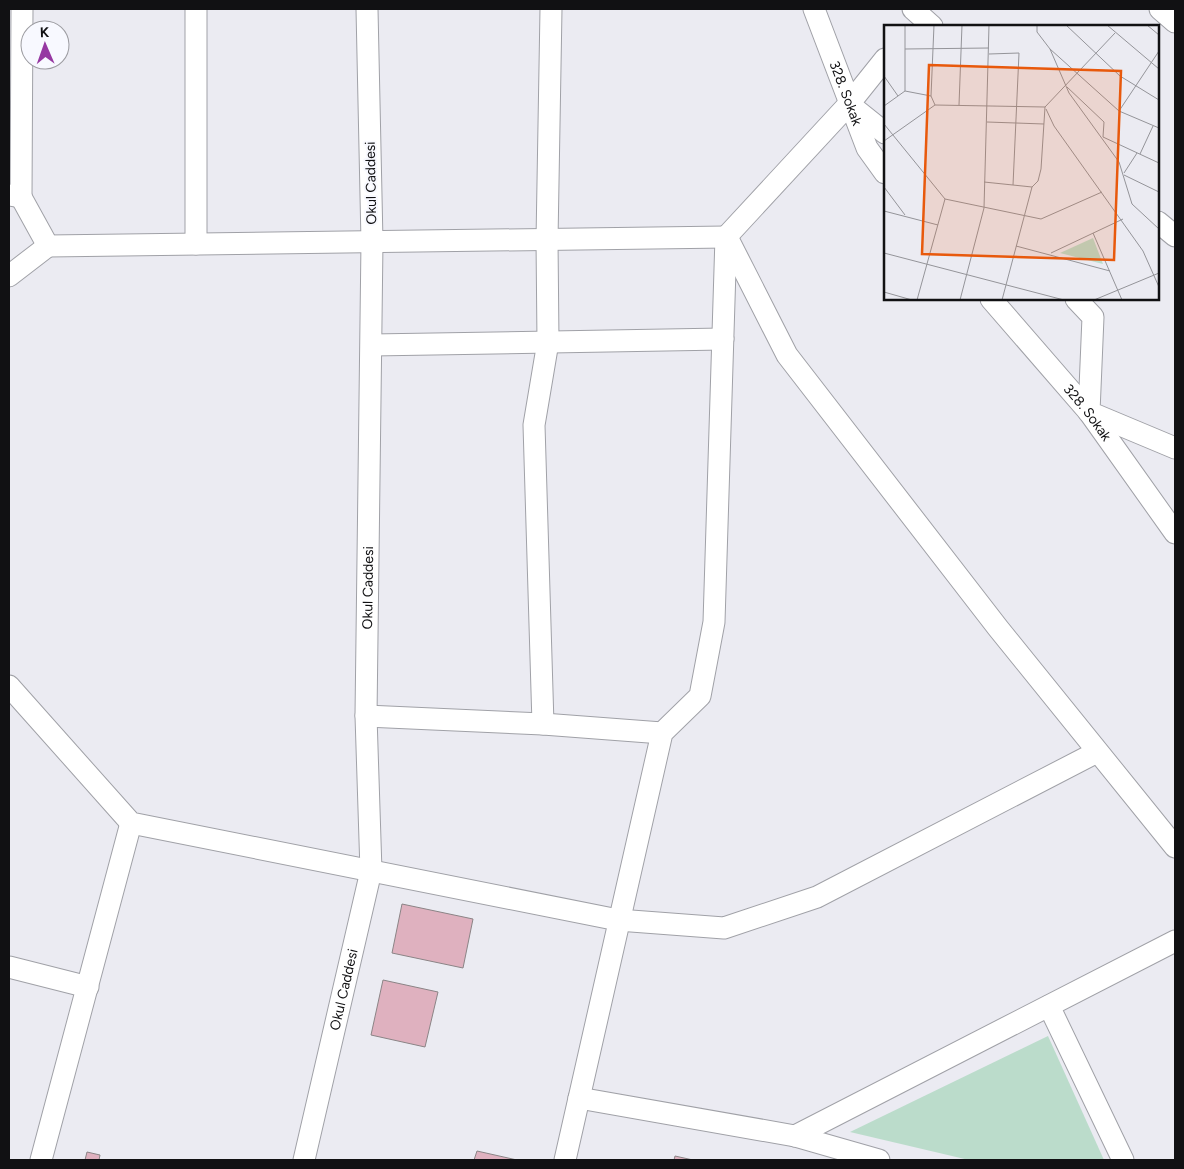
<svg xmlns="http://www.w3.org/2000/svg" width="1184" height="1169" font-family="Figtree,sans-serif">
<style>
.green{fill:#bbdccb}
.building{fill:#dfb1bf;stroke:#8b8486}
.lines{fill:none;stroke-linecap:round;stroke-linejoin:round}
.minor-casing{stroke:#a0a1a7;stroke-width:23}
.minor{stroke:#fff;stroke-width:21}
.labels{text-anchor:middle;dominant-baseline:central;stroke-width:4;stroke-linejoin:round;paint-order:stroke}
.street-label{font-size:14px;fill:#111113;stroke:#f8f9ff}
.inset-road{fill:none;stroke:#949499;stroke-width:1}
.view{fill:#e8590c;fill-opacity:0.15;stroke:#e8590c;stroke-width:2.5}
.inset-edge{fill:none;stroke:#111113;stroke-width:2.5}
</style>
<rect width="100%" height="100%" fill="#ebebf2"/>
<path class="green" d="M1048,1036L1104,1160H969L850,1132Z"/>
<path class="building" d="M402,904L473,919L463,968L392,953Z
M383,980L438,992L425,1047L371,1035Z
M477,1151L517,1160H474Z
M87,1152L100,1155L99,1160H85Z
M675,1156L693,1160H674Z"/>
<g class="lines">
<defs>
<g id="minor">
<path id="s1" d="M814,9L867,148L885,173"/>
<path d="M913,9L932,26"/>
<path d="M1160,9L1175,22"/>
<path d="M850,105L885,133"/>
<path d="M9,195L21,197L22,9"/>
<path d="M21,197L48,246L726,237"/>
<path d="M1158,222L1175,236"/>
<path d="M728,239L787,355L998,628L1175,847"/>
<path d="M196,244V9"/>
<path d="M9,276L48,246"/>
<path id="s2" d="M991,299L1089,412L1175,533"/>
<path d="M1076,299L1093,317L1089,412L1175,448"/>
<path d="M372,345L723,339"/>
<path d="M9,686L131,823L618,920L724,928L817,897L1097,752"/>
<path d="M366,716L543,724L662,733"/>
<path d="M543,724L534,425L548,342L547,240L551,9"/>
<path d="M9,967L88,987"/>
<path d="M1049,1006L1123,1160"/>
<path d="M579,1098L795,1136L879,1160"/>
<path d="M795,1136L1175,941"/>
<path d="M41,1160L131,823"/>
<path id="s3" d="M304,1160L371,871L366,716L372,242L367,9"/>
<path d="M565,1160L662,733L700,696L714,622L726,237L849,104L885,59"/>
</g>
</defs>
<use href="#minor" class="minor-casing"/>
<use href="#minor" class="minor"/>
</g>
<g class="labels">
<g class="street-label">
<text stroke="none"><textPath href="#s1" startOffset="90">328. Sokak</textPath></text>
<text transform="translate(371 183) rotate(-91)">Okul Caddesi</text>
<text stroke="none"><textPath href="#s2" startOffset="149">328. Sokak</textPath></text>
<text stroke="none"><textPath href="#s3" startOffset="580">Okul Caddesi</textPath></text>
<text stroke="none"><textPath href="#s3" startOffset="175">Okul Caddesi</textPath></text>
</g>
</g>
<g transform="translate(884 25)">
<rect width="275" height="275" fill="#ebebf2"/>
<path d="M209,213L219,239L176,228Z" fill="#bbdccb"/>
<path class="inset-road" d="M153,0V7L166,24L185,68L235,137L248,179L275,204M182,0L236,51L275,75M223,0L275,44M263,0L275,10M21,24L105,23M166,24L235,86L275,103M105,29L135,28L129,160M0,51L14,71M183,62L220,97L219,112L275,138M21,66V0M47,71L51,80L161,82M75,80L78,0M0,81L21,66L47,71L50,0M162,84L170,101L259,226L275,262M235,86L275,26M103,97L160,99M0,99L61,174L157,194L218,167M0,116L51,80M256,129L269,101M240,148L253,128M240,150L275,167M100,157L148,162M0,162L21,190M0,186L54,200M209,208L238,275M132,221L226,246M0,228L180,275M167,228L239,194M0,267L28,275M33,275L61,174M76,275L100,183L105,0M118,275L148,162L154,156L157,144L161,82L231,8M210,275L275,248"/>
<path class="view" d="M45,40L237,46L230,235L38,229Z"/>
<rect width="275" height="275" class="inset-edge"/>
</g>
<rect width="1184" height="1169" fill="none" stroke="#111113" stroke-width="20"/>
<g transform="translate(45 45) rotate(358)"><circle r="24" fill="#f8f9ff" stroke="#9c9ca1"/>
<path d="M0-4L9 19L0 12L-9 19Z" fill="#9638a2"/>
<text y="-8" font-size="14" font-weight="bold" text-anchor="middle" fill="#111113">K</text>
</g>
</svg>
